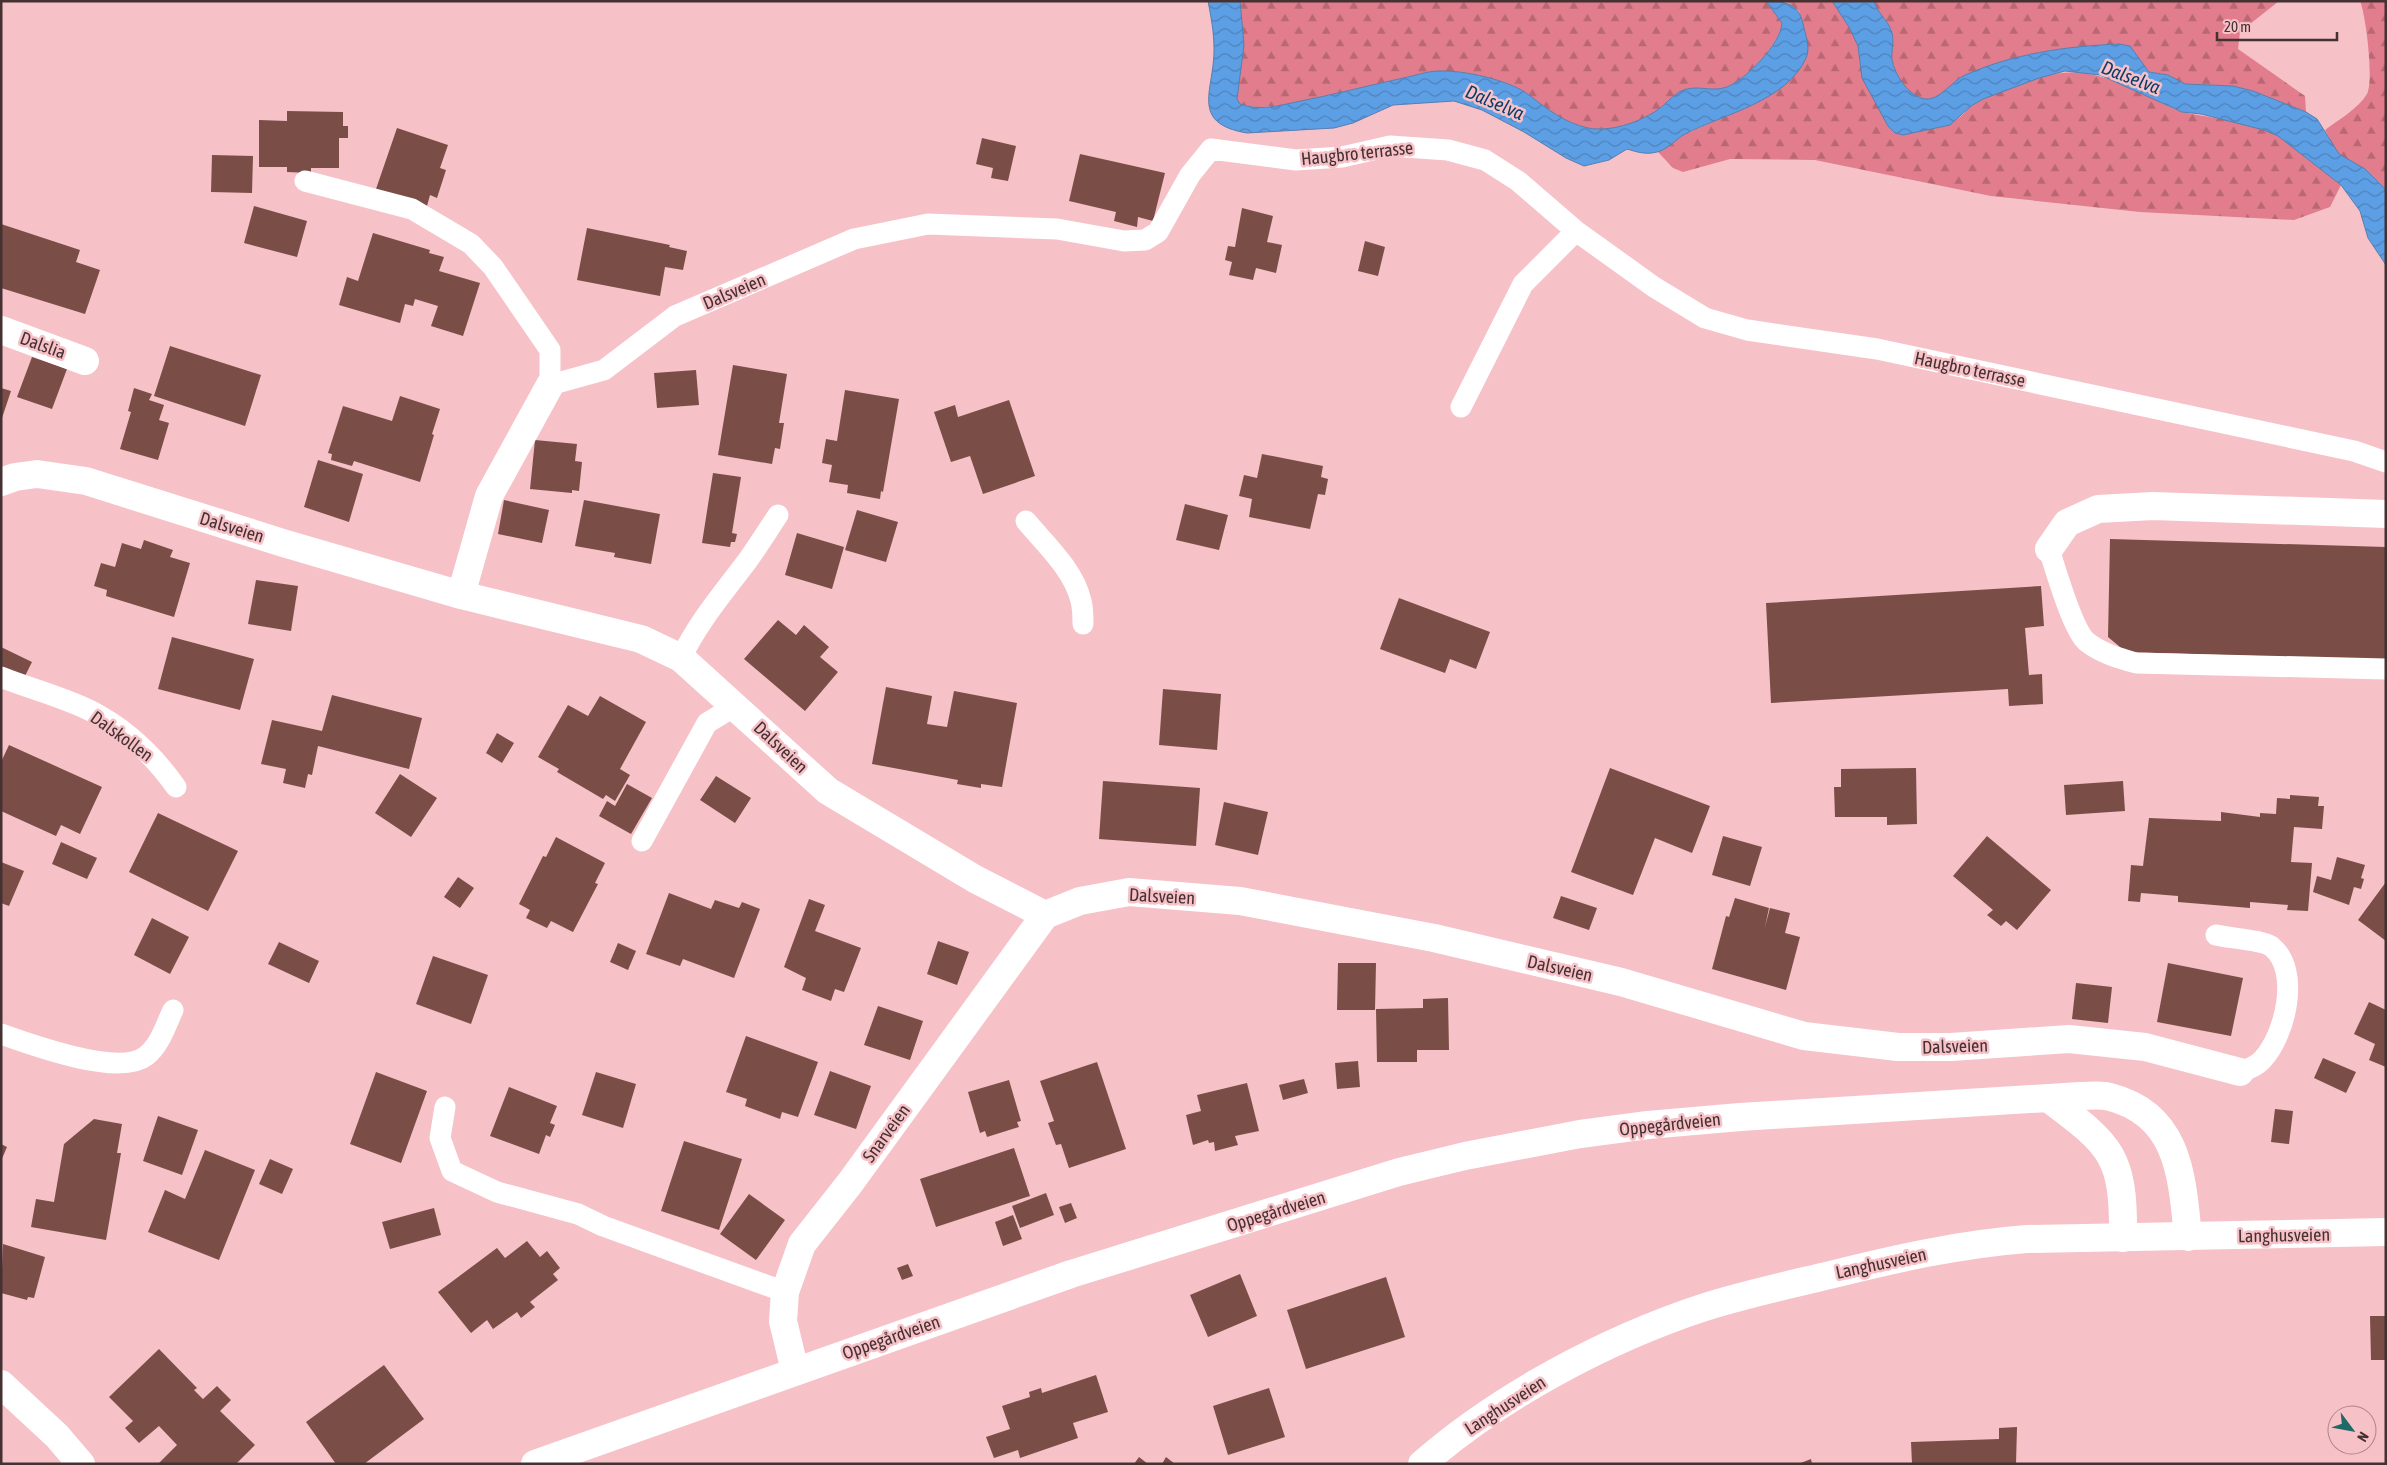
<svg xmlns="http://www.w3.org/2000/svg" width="2387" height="1465" font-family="'Asap Condensed',sans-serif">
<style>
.forest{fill:url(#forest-firs)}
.water{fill:url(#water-waves);stroke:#567eaf}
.building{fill:#7a4e46}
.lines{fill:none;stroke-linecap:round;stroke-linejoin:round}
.lane{stroke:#fff;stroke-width:21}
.street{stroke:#fff;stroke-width:28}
.secondary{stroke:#fff;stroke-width:28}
.primary{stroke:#fff;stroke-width:28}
.labels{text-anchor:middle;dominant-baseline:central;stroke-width:5;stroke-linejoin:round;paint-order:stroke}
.street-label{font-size:18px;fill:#453032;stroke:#f6c1c7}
.water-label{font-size:19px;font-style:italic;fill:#0b3c69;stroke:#f6c1c7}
</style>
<defs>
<pattern id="forest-firs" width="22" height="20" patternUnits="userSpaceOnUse" patternTransform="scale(1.25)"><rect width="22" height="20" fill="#e17d8c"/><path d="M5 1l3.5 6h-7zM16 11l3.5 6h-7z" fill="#b86773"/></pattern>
<pattern id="water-waves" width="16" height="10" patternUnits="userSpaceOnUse" patternTransform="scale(1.25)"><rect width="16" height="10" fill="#5d9fe5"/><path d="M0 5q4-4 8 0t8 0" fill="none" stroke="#4f82ba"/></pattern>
</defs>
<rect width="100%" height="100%" fill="#f6c1c7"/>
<path class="forest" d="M1240,1H1766L1782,23C1780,44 1746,79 1727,87C1711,93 1695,83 1679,92C1671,97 1664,106 1656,111C1637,123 1611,132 1588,128C1565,123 1547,109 1529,95C1510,80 1463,70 1439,71C1427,71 1414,76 1402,78C1367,86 1332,95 1296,102C1277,106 1259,110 1240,104L1237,99Z
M1786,1H1832L1849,27L1858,46L1860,64L1888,126C1912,130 1935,134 1957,119C1963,116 1966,110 1971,106C1985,96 2024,82 2041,77C2088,64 2114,81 2156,100C2164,104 2174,110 2183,112C2212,119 2253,121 2279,136C2301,150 2321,169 2341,185L2330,207L2294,220L2140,212L1991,196L1815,160L1730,159L1683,172L1673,168L1658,152L1685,134L1754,104L1804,31L1799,11Z
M1874,1H2279L2240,32L2238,49L2305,96L2306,112L2253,91L2233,86L2185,84L2168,75L2149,72L2130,47L2119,44C2067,46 2011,54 1963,76C1950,83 1937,104 1921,98C1907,93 1895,75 1892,60C1891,51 1895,39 1891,30C1887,19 1877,13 1874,1Z
M2360,1H2386V190L2365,169L2339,154L2334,148L2325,130C2338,120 2358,109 2367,94C2374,81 2366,15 2360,1Z"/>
<path class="water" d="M1208,1H1240L1244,45L1237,99L1240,104C1259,111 1277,106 1296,102C1332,95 1367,86 1403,78C1414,76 1427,71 1439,71C1463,70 1510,80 1529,95C1547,109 1565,123 1588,128C1611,132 1637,123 1656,111C1664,106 1671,97 1679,92C1695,83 1711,93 1727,87C1746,79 1781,44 1782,23L1766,1C1784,1 1799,3 1803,24C1805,34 1811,47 1806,58C1787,101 1724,114 1685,134C1676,139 1667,150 1657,152C1646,155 1637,152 1627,149L1609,160L1584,166L1566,158L1524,132L1482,110L1454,101L1393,105L1353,123L1334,128L1247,133C1188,123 1215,89 1214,48C1214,32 1211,17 1208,1Z
M1832,1H1874C1877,13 1887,19 1891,30C1895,39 1891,51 1892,60C1895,75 1907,93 1921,98C1937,104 1950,83 1963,76C2011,54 2067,46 2119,44L2130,46L2149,72L2168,75L2185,84L2233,86L2253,91L2306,112L2317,119L2339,154L2365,169L2386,190V265L2368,238L2360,211L2341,185L2278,136L2264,130L2201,114L2182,112L2100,75L2065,71L2039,78L1983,99L1971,106L1950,125L1903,135L1895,133L1888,126L1862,78L1858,46L1849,27Z"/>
<path class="building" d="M287,111L343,112V126H348V138H339V168H311V173L287,172V167H259V120L287,121Z
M397,128L448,145L440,168L446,170L437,198L430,195L427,206L376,189Z
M982,138L1016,146L1008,181L991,178L993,168L976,164Z
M1080,154L1165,173L1153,221L1138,217L1137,227L1114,221L1116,212L1069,201Z
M212,155L253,156L252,193L211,192Z
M254,206L307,221L297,257L244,243Z
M1242,208L1273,216L1267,242L1282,245L1276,273L1256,268L1253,280L1229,275L1232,262L1225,260L1228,246L1235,247Z
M1,224L80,250L76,262L100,270L85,314L1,288Z
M587,228L670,245L669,247L687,251L683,270L665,267L660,296L577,280Z
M373,233L430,250L429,253L444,257L439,271L480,283L463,336L431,326L438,306L415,299L413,306L405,304L400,323L339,305L347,277L358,281Z
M1365,241L1385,247L1378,276L1358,271Z
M170,346L261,375L245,426L154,396Z
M32,357L67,369L52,409L17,397Z
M733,365L787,374L779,423H784L780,449L775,448L772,464L718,455Z
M696,370L699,405L657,408L654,373Z
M1,388L11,391L2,418H1Z
M134,388L152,394L149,400L164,405L159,420L169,423L158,460L120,449L131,412L128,411Z
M845,390L899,399L883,492L881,491L880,499L847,493L848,485L829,482L832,465L822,463L826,439L837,441Z
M400,396L440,409L432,434L434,435L420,482L354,461L352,466L331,460L332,454L328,453L343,406L392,421Z
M1009,400L1035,476L983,494L970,456L951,462L934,412L955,405L958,417Z
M535,440L577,444L575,461L582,462L579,491L572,490V493L530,489Z
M1262,454L1323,466L1321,477L1328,479L1325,495L1318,494L1310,529L1249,517L1252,499L1239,496L1244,475L1257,478Z
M318,460L363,474L349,522L304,507Z
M713,473L741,477L732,533L737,534L735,542H731L730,547L702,543Z
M504,500L549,510L542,543L498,534Z
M584,500L660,514L651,564L614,557L615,553L575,546Z
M1185,504L1228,515L1219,550L1176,540Z
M857,510L898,522L886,562L845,550Z
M797,533L844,547L832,589L785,575Z
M2110,539L2386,547V660L2126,652L2108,637Z
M144,540L173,550L170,557L190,563L174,617L106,596L107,590L94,586L101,563L115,567L122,543L141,549Z
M256,580L298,586L291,631L248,624Z
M2041,586L2044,626L2025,628L2029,675L2042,674L2043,704L2009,706L2008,689L1771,703L1766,603Z
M1399,598L1490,632L1476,669L1450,659L1445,673L1380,649Z
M778,620L796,635L804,625L829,647L820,657L838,672L805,711L744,659Z
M172,637L254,659L240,710L158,689Z
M1,647L32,662L23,680L1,670Z
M886,687L932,696L927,724L947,727L954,691L1017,703L1002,787L981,784V788L957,784L958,780L872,764Z
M1163,689L1221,694L1217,750L1159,745Z
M332,695L422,718L409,769L318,746L312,775L308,774L305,788L283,783L286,769L261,764L272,720L322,731Z
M600,696L646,722L620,769L630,775L615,801L606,795L603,799L557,772L559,769L538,757L568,705L588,716Z
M497,733L514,743L502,763L486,753Z
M9,745L102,787L80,834L61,825L56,836L1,811V762Z
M1610,768L1710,806L1692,853L1655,838L1633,895L1571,872Z
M1916,768L1917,824L1887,825V817H1835L1834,787H1841V769Z
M400,774L437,798L411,837L375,813Z
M716,776L751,798L735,823L700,800Z
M1103,781L1200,788L1196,846L1099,839Z
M2123,781L2125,811L2066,815L2064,785Z
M627,784L652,798L631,834L599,816L607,801L615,806Z
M2290,795L2319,797L2318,806H2324L2322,829L2294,827L2291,862L2312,863L2308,911L2287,910L2288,905L2250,902V908L2178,902V896L2141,893L2140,902L2128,901L2131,865L2143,866L2149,818L2221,821V812L2260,817V813L2276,814L2277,798L2290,799Z
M1224,802L1268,812L1258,855L1215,845Z
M158,813L238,851L208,911L129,872Z
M1723,836L1762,847L1750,886L1712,875Z
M1987,836L2051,890L2017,930L2006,921L2001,926L1987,915L1993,910L1953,876Z
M556,837L605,863L595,883L598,884L573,932L551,921L547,928L526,918L530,910L519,904L543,856L546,857Z
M61,842L97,858L87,879L52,864Z
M2337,857L2365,865L2361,878L2364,879L2361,889L2354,887L2349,905L2313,892L2317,876L2331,880Z
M1,862L24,871L9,906L1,903Z
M458,877L474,888L460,908L444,897Z
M2386,882V941L2358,920Z
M669,893L711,909L715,900L739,908L742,902L760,909L734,978L683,959L680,966L646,954Z
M1561,896L1597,908L1589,930L1553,918Z
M1735,898L1769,908L1765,927L1770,908L1790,913L1785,933L1800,937L1786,990L1712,969L1726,916L1729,917Z
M809,899L825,905L815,931L861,948L844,992L835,989L831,1001L802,990L806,978L784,967Z
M152,918L189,937L170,974L134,955Z
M938,941L969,952L957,985L927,974Z
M279,942L319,961L309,983L268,964Z
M618,943L636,951L628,970L610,962Z
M433,956L488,975L471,1024L416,1004Z
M1338,963H1376L1375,1010H1337Z
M2168,963L2243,978L2231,1036L2157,1022Z
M2076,983L2112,987L2108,1023L2072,1019Z
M1448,998L1449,1050H1417V1062H1377L1376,1009L1423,1008V999Z
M2369,1002L2386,1010V1067L2369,1060L2375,1044L2354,1034Z
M878,1006L923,1021L910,1060L864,1045Z
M746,1036L818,1062L798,1117L782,1112L780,1119L745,1106L747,1099L726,1092Z
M2323,1058L2356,1072L2346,1093L2314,1078Z
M1358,1061L1360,1087L1337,1089L1335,1063Z
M1097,1062L1126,1149L1069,1168L1061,1144L1056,1145L1048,1123L1054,1121L1040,1081Z
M830,1071L871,1086L856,1129L814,1115Z
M376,1072L427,1091L401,1163L350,1144Z
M596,1072L636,1084L623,1128L582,1115Z
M1304,1079L1308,1093L1283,1100L1279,1085Z
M1009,1080L1021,1121L1017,1122L1019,1127L987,1137L985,1131L980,1133L968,1092Z
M1247,1083L1259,1131L1235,1136L1238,1145L1215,1151L1214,1142L1209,1143L1208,1140L1193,1145L1186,1115L1201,1111L1197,1095Z
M509,1087L557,1106L550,1123L555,1125L550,1137L546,1135L539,1154L490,1136Z
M2275,1109L2293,1111L2289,1144L2271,1142Z
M158,1116L198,1130L182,1175L143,1161Z
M94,1119L122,1124L117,1153H121L106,1240L31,1227L36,1199L54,1202L64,1144Z
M684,1141L742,1159L719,1230L661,1211Z
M1,1144L7,1147L1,1161Z
M1014,1148L1030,1196L936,1227L920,1179Z
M205,1150L255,1170L219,1260L148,1232L165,1190L185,1199Z
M270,1159L293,1169L282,1194L259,1184Z
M1046,1193L1054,1215L1020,1228L1012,1206Z
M749,1194L785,1220L756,1260L720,1234Z
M1071,1203L1077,1218L1065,1223L1059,1207Z
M434,1208L441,1235L390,1249L382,1222Z
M1013,1215L1022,1239L1003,1246L995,1222Z
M527,1241L540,1257L547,1251L560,1268L553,1274L558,1280L530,1302L535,1307L521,1318L517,1312L493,1329L487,1320L471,1333L438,1292L497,1248L505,1258Z
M3,1244L45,1257L34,1298L28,1297L27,1300L1,1293Z
M908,1264L913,1276L902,1280L897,1268Z
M1240,1274L1257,1316L1208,1337L1190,1295Z
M1386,1277L1405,1337L1306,1369L1287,1310Z
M2370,1316H2386V1360H2371Z
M159,1349L197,1388L194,1390L203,1399L217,1386L231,1400L220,1411L255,1445L236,1464H158L177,1445L159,1426L139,1443L125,1428L133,1421L109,1397Z
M384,1365L424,1419L364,1464H336L306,1422Z
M1096,1375L1108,1412L1073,1423L1078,1438L1020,1458L1018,1450L994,1458L986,1437L1010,1429L1002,1406L1030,1397L1029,1392L1041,1388L1042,1393Z
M1269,1388L1285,1437L1228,1455L1213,1406Z
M2017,1427L2016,1464H1912L1911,1442L1999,1439V1428Z
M1139,1457L1148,1464H1134Z
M1166,1457L1175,1464H1162Z
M1811,1459L1812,1464H1798Z"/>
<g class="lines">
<path class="lane" d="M305,181L412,209L471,244L493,267L550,350V385L604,370L675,316L854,239L928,224L1057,229L1124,241L1145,240L1158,232L1190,175L1211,149L1296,160L1342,157L1390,146L1448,150L1485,160L1518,181L1576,231L1654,287L1705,318L1747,330L1877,349L2354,451L2386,462
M1461,407L1523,284L1576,231
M1026,521C1046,545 1074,570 1081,601C1083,608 1083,617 1083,624
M2049,549C2055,568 2073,631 2087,642C2101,653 2118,658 2136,663L2386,669
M681,658C698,622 724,592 748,560C758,546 768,530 778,515
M1,677C31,689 63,697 91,711C126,729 154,756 176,787
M642,841L707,723L735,706
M2216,935C2228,938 2264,940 2272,947C2301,971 2285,1035 2263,1059C2257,1066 2249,1069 2240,1072
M1,1034C32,1045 119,1077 146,1056C160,1045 166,1025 173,1010
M445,1107L440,1138L452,1171L497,1192L578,1214L603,1226L785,1292"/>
<path class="street" d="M1,330L85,361
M1,482L15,477L37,474L86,481L283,543L461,595L641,639L681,658L828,791L975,879L1045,915L1080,901L1129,892L1240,901L1434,938L1621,982L1804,1036L1898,1047H1951L2069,1039L2145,1047L2240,1072
M2049,549L2067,523L2098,509L2153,506L2386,514
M461,595L489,496L550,385
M795,1371L783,1321L785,1292L802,1244L850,1183L1045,915
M1,1384L57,1436L81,1464"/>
<path class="secondary" d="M2048,1098C2112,1146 2124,1155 2123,1238
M535,1464L1071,1274L1399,1172L1465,1156L1580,1134L1648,1125L1740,1117L2080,1096C2089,1096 2101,1094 2110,1097C2180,1115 2182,1178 2188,1237"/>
<path class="primary" d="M1422,1464C1500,1396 1607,1339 1705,1307C1746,1294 1788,1285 1830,1275C1894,1259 1960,1244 2027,1239L2386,1232"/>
</g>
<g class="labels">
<g class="street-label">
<text transform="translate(1357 153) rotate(-6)">Haugbro terrasse</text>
<text transform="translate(734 291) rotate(-23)">Dalsveien</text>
<text transform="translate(43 345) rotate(20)">Dalslia</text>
<text transform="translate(1970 369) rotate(12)">Haugbro terrasse</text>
<text transform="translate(232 527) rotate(17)">Dalsveien</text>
<text transform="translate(122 736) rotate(36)">Dalskollen</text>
<text transform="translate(781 747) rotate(43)">Dalsveien</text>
<text transform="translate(1162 896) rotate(3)">Dalsveien</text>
<text transform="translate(1560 968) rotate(13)">Dalsveien</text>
<text transform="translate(1955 1046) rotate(-2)">Dalsveien</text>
<text transform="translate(1670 1124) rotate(-6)">Oppegårdveien</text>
<text transform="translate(886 1133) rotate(-54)">Snarveien</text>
<text transform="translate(1276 1211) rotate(-17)">Oppegårdveien</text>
<text transform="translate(2284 1235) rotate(-1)">Langhusveien</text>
<text transform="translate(1881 1263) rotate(-12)">Langhusveien</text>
<text transform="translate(891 1337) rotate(-19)">Oppegårdveien</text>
<text transform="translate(1505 1405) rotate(-33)">Langhusveien</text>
</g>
<g class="water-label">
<text transform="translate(2131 77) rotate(21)">Dalselva</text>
<text transform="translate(1495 102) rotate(23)">Dalselva</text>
</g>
</g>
<rect width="2387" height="1465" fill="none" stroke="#453032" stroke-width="5"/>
<g transform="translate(2352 1430) rotate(122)"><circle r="24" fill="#f6c1c7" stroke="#af878b"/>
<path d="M0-4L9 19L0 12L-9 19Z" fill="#1e6a67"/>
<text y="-8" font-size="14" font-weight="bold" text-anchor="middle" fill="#453032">N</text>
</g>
<path d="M2217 32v8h120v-8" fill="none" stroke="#453032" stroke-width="2.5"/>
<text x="2224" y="32" font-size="15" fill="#453032" stroke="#f6c1c7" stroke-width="4" paint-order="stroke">20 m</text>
</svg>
